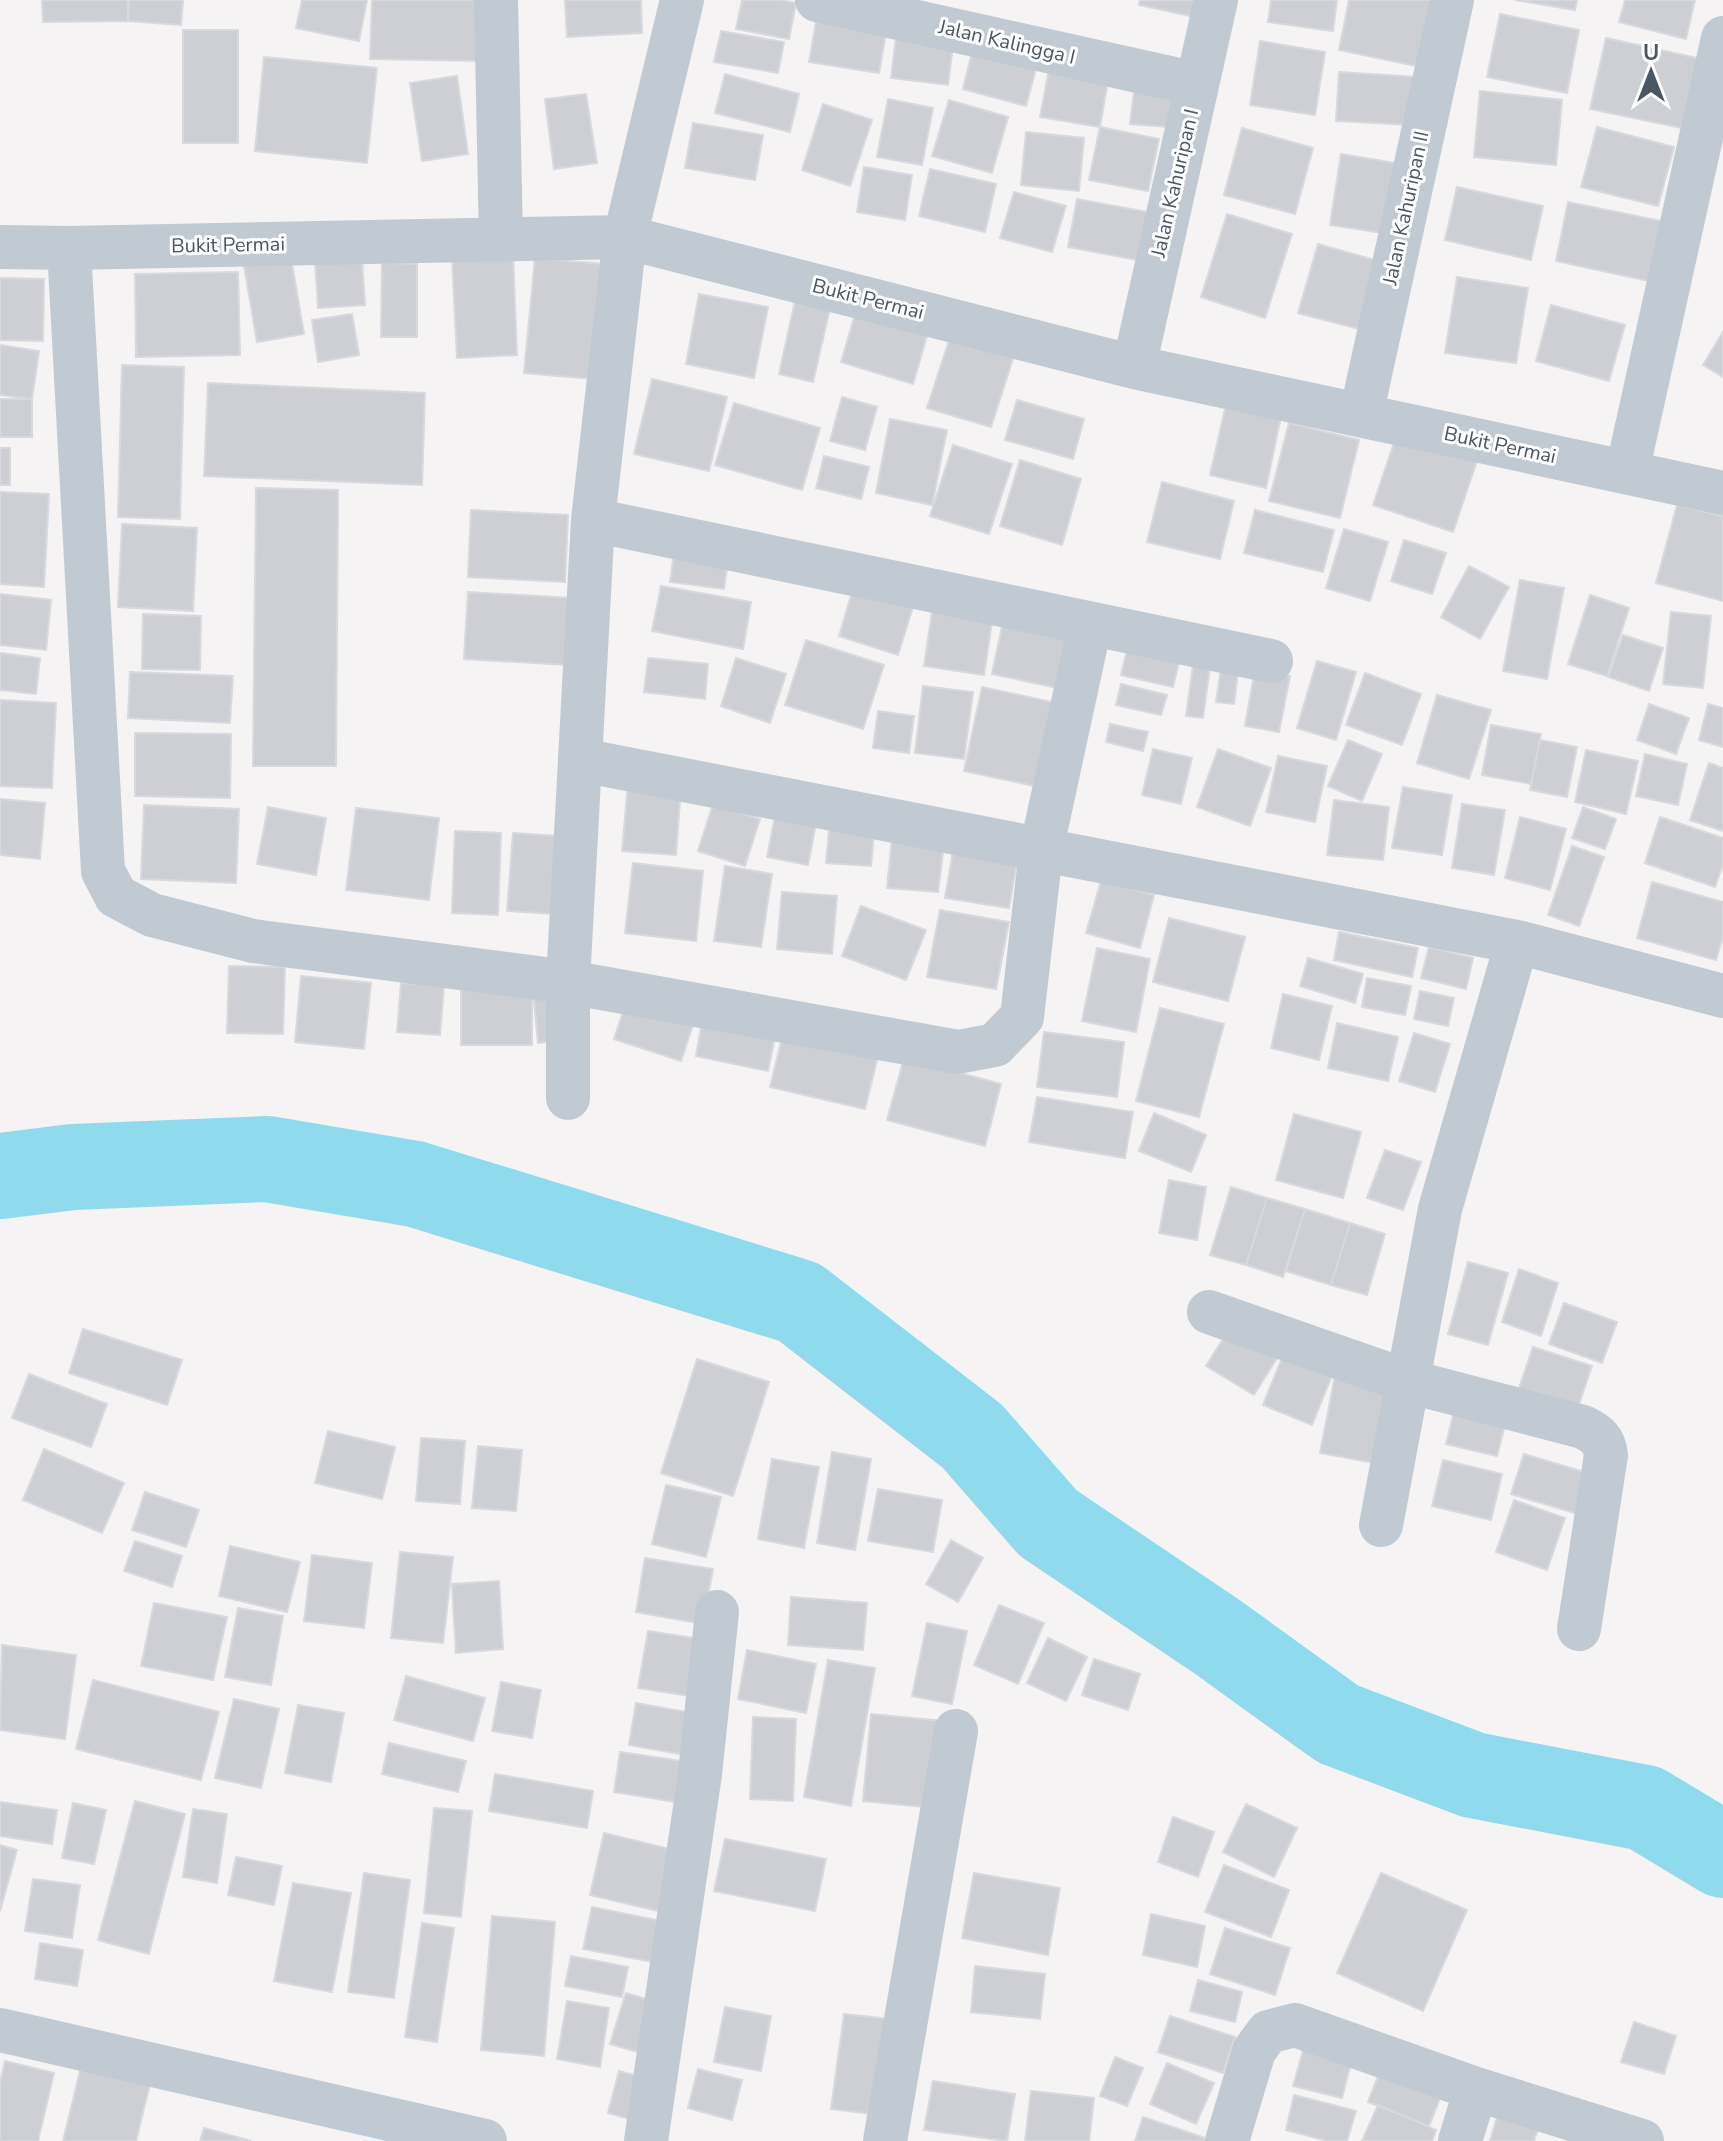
<svg xmlns="http://www.w3.org/2000/svg" width="1723" height="2141" font-family="'Nunito Sans',sans-serif">
<style>
.lines{fill:none;stroke-linecap:round;stroke-linejoin:round}
.river{stroke:#90daee;stroke-width:86}
.building{fill:#cdcfd5;stroke:#d7d9de;stroke-width:2}
.street{stroke:#c1cad2;stroke-width:44}
.labels{text-anchor:middle;dominant-baseline:central;stroke-width:6;stroke-linejoin:round;paint-order:stroke}
.street-label{font-size:20px;fill:#4a5661;stroke:#fff}
</style>
<rect width="100%" height="100%" fill="#f5f3f3"/>
<g class="lines">
<path class="river" d="M0,1176L73,1167L267,1159L415,1184L799,1302L972,1436L1048,1523L1216,1636L1338,1724L1473,1775L1645,1808L1723,1855"/>
</g>
<path class="building" d="M42,0H128V21L43,22Z
M129,0H183L181,25L128,21Z
M302,0H367L359,41L296,28Z
M372,0H484L483,61L370,59Z
M565,0H641L642,33L567,37Z
M742,0H781L796,3L789,39L736,29Z
M1140,0H1204L1200,18L1139,5Z
M1271,0H1337L1333,31L1268,22Z
M1349,0H1435L1421,67L1339,50Z
M1515,0H1577L1575,10Z
M1625,0H1695L1686,39L1619,22Z
M818,10L888,21L879,73L809,62Z
M1500,14L1579,30L1567,93L1487,77Z
M183,30H238V143H183Z
M897,30L954,37L948,85L891,78Z
M721,31L784,42L778,73L714,62Z
M1606,38L1697,58L1682,128L1590,109Z
M1260,41L1325,52L1315,115L1250,105Z
M974,44L1038,61L1026,106L963,89Z
M264,57L377,68L367,163L255,151Z
M1050,64L1109,74L1100,127L1040,117Z
M1339,72L1416,77L1413,125L1336,121Z
M725,74L799,94L790,132L715,113Z
M457,76L468,154L422,161L410,83Z
M1135,83L1186,88L1181,128L1130,124Z
M1480,91L1562,100L1556,165L1474,157Z
M586,94L597,163L554,169L545,99Z
M888,99L933,108L922,165L877,157Z
M949,100L1008,117L992,173L932,156Z
M823,104L872,120L850,186L802,170Z
M693,123L763,135L755,180L685,168Z
M1100,127L1159,139L1148,191L1089,180Z
M1597,127L1674,147L1658,206L1581,187Z
M1242,128L1313,148L1295,214L1224,195Z
M1026,132L1084,138L1079,191L1021,185Z
M1341,154L1407,165L1396,235L1330,225Z
M864,167L912,175L905,220L857,212Z
M930,169L996,184L985,232L919,216Z
M1457,187L1543,206L1531,260L1445,240Z
M1014,192L1066,206L1052,252L1000,238Z
M1077,199L1153,213L1143,261L1068,247Z
M1568,202L1661,221L1649,281L1556,261Z
M1227,214L1292,234L1265,318L1201,297Z
M1318,244L1378,261L1359,329L1298,313Z
M290,252L304,334L257,342L243,260Z
M513,255L517,355L457,358L452,258Z
M362,258L365,305L318,308L315,260Z
M535,258L603,264L593,379L524,373Z
M382,263L417,264V337H381Z
M238,272L240,355L136,357L135,274Z
M1457,277L1528,288L1516,363L1445,353Z
M0,278L44,279L43,341L0,340Z
M699,294L768,307L754,378L686,364Z
M796,297L831,304L813,382L779,374Z
M859,301L931,322L913,384L841,362Z
M1551,305L1625,325L1609,381L1536,361Z
M352,314L359,355L318,362L312,320Z
M955,322L1018,343L991,427L927,408Z
M1723,332V377L1703,365Z
M0,345L39,351L32,399L0,395Z
M122,365L184,367L180,519L118,517Z
M652,379L727,397L709,471L634,454Z
M208,383L425,393L422,485L204,476Z
M842,397L877,407L865,450L830,441Z
M0,399H32V437H0Z
M1017,400L1084,419L1073,459L1005,440Z
M1227,400L1282,412L1266,488L1210,475Z
M734,403L820,428L802,490L715,465Z
M890,419L947,430L932,505L876,493Z
M1289,423L1359,440L1340,518L1269,501Z
M1397,434L1477,461L1453,532L1373,505Z
M953,445L1012,464L989,534L930,516Z
M0,448H10V485H0Z
M824,456L869,467L861,499L816,488Z
M1020,460L1081,479L1062,545L1000,526Z
M1162,482L1234,501L1220,559L1147,542Z
M256,488L338,490L336,766H253Z
M0,492L49,494L44,587L0,584Z
M1677,505L1723,516V601L1656,583Z
M471,510L568,515L565,582L468,577Z
M1255,510L1334,530L1323,572L1244,553Z
M122,524L197,528L193,611L118,607Z
M1344,529L1388,542L1370,601L1326,588Z
M1404,540L1446,553L1432,594L1391,581Z
M674,553L728,561L724,589L670,582Z
M1469,566L1509,587L1480,639L1441,617Z
M1520,580L1564,588L1547,679L1503,671Z
M661,586L751,602L743,649L652,631Z
M853,589L913,607L898,655L839,636Z
M468,592L571,598L568,665L464,659Z
M0,594L51,600L46,650L0,645Z
M1590,595L1629,608L1607,676L1568,664Z
M933,606L993,615L984,675L924,666Z
M1671,612L1711,616L1703,688L1663,684Z
M143,614L201,616L200,670L142,669Z
M1004,617L1074,631L1062,689L992,674Z
M1623,635L1663,648L1649,691L1608,677Z
M806,640L884,665L863,729L785,705Z
M1128,646L1180,658L1173,687L1121,675Z
M0,653L40,658L36,694L0,690Z
M648,658L708,664L705,699L644,692Z
M736,658L786,674L770,723L721,706Z
M1194,658L1211,660L1203,718L1186,716Z
M1317,661L1356,672L1336,740L1297,728Z
M1222,662L1239,665L1234,704L1216,702Z
M1255,669L1290,676L1279,732L1245,726Z
M130,672L233,676L230,723L128,718Z
M1365,673L1421,694L1402,745L1346,725Z
M1121,684L1167,695L1161,715L1116,705Z
M923,686L973,692L964,759L915,753Z
M982,687L1056,703L1039,787L964,771Z
M1437,695L1491,710L1469,779L1417,763Z
M0,700L56,703L52,788L0,786Z
M1649,704L1689,718L1676,754L1637,740Z
M1708,704L1723,708V747L1699,740Z
M878,711L914,716L909,753L873,748Z
M1110,724L1148,732L1143,751L1106,742Z
M1491,725L1541,734L1531,784L1482,775Z
M135,733L231,734L230,798L135,796Z
M1348,740L1382,754L1362,801L1328,786Z
M1540,740L1577,747L1567,797L1530,790Z
M1153,749L1192,758L1181,804L1142,795Z
M1218,749L1271,768L1250,826L1197,807Z
M1586,750L1638,761L1626,814L1575,802Z
M1645,754L1687,764L1678,805L1636,796Z
M1278,756L1327,766L1315,822L1266,812Z
M1709,763L1723,768V831L1690,820Z
M628,783L681,787L676,855L622,851Z
M1403,787L1452,795L1442,855L1392,848Z
M0,799L45,803L40,859L0,855Z
M1334,800L1389,807L1383,860L1327,855Z
M713,804L760,819L745,866L698,851Z
M1462,804L1505,810L1494,875L1452,868Z
M144,805L239,809L236,883L141,879Z
M268,807L326,818L316,875L257,864Z
M1583,807L1616,819L1605,849L1572,838Z
M356,808L439,818L429,900L346,890Z
M776,810L817,818L808,865L767,857Z
M1520,817L1566,829L1550,890L1505,878Z
M1660,817L1723,838V864L1715,887L1645,863Z
M830,819L875,822L871,866L826,863Z
M455,831L501,833L498,915L452,913Z
M513,833L558,836L553,914L507,911Z
M892,838L944,844L938,892L887,888Z
M954,845L1018,856L1009,908L945,898Z
M1572,846L1604,857L1579,926L1548,915Z
M633,863L703,871L696,941L625,933Z
M725,866L772,874L761,947L714,941Z
M1101,881L1154,895L1140,948L1086,933Z
M1652,882L1723,902V936L1716,960L1637,938Z
M782,892L837,896L832,954L777,949Z
M861,906L926,930L906,980L842,956Z
M940,910L1009,922L996,989L927,977Z
M1169,918L1245,937L1228,1001L1153,982Z
M1339,932L1418,948L1412,977L1334,960Z
M1429,947L1473,958L1466,989L1421,978Z
M1097,948L1150,959L1136,1032L1082,1021Z
M1308,958L1363,974L1355,1003L1300,986Z
M229,966L285,967L283,1034L227,1033Z
M301,976L371,983L364,1049L295,1042Z
M1367,978L1411,986L1405,1015L1362,1007Z
M401,983L444,986L440,1035L397,1032Z
M461,986H532V1045H461Z
M1420,991L1454,998L1448,1026L1414,1019Z
M1283,994L1332,1006L1319,1060L1271,1048Z
M557,996L562,1040L538,1043L534,999Z
M628,997L695,1019L681,1061L614,1039Z
M1160,1008L1224,1024L1199,1117L1136,1101Z
M703,1016L776,1032L768,1071L696,1056Z
M1337,1023L1398,1037L1388,1081L1328,1068Z
M1044,1032L1124,1042L1117,1097L1037,1087Z
M1414,1033L1450,1044L1435,1092L1399,1081Z
M783,1034L878,1056L865,1109L770,1087Z
M904,1058L1001,1084L985,1146L887,1120Z
M1037,1097L1133,1112L1125,1158L1029,1142Z
M1154,1113L1206,1135L1191,1172L1139,1151Z
M1294,1114L1361,1132L1343,1198L1276,1180Z
M1385,1150L1421,1162L1403,1210L1367,1198Z
M1169,1180L1206,1187L1197,1240L1159,1233Z
M1231,1187L1267,1198L1246,1265L1210,1255Z
M1267,1198L1305,1209L1283,1277L1246,1265Z
M1305,1209L1350,1223L1331,1285L1286,1271Z
M1350,1223L1385,1234L1367,1295L1331,1285Z
M1468,1262L1508,1273L1488,1345L1448,1334Z
M1519,1269L1558,1283L1541,1336L1502,1322Z
M1564,1303L1617,1322L1602,1363L1549,1344Z
M1233,1323L1282,1350L1254,1395L1206,1366Z
M83,1329L182,1360L167,1405L69,1373Z
M1533,1347L1592,1366L1576,1413L1517,1394Z
M1286,1348L1335,1368L1312,1425L1263,1405Z
M697,1359L769,1382L733,1496L661,1473Z
M1336,1370L1401,1382L1386,1465L1320,1453Z
M29,1374L107,1404L91,1447L12,1418Z
M1456,1404L1507,1417L1497,1456L1446,1444Z
M328,1431L395,1447L382,1499L315,1483Z
M421,1438L465,1441L460,1504L416,1501Z
M478,1446L522,1450L516,1511L472,1508Z
M44,1449L124,1483L102,1533L23,1500Z
M832,1452L871,1459L855,1550L817,1543Z
M1524,1454L1594,1475L1581,1515L1511,1494Z
M772,1459L819,1467L804,1548L758,1539Z
M1443,1460L1502,1474L1491,1520L1432,1506Z
M666,1485L721,1497L706,1557L652,1544Z
M878,1489L942,1500L933,1552L868,1541Z
M145,1492L199,1510L186,1547L132,1530Z
M1514,1500L1565,1518L1547,1570L1496,1552Z
M951,1540L983,1558L958,1602L926,1584Z
M135,1541L182,1556L172,1587L124,1571Z
M230,1546L300,1562L287,1612L219,1596Z
M400,1552L453,1557L443,1643L391,1638Z
M312,1555L372,1563L364,1628L304,1621Z
M645,1558L713,1569L703,1624L636,1612Z
M499,1581L503,1649L456,1653L452,1584Z
M791,1597L867,1603L863,1650L788,1645Z
M154,1603L227,1617L213,1680L141,1666Z
M999,1605L1044,1623L1018,1684L974,1665Z
M238,1608L283,1616L271,1685L225,1677Z
M927,1623L967,1631L952,1704L912,1696Z
M648,1631L713,1641L703,1698L638,1688Z
M1048,1638L1087,1657L1066,1701L1027,1683Z
M2,1645L76,1655L65,1739L0,1730Z
M747,1650L816,1664L806,1713L738,1699Z
M1094,1659L1140,1674L1128,1710L1082,1695Z
M828,1660L875,1668L851,1806L804,1797Z
M406,1676L485,1698L473,1741L394,1720Z
M93,1680L219,1712L201,1780L76,1749Z
M501,1682L541,1690L532,1738L492,1731Z
M234,1699L279,1709L261,1788L215,1778Z
M636,1703L703,1715L696,1757L629,1745Z
M298,1705L344,1713L331,1782L285,1773Z
M871,1714L943,1721L935,1808L863,1801Z
M753,1717L796,1719L793,1801L750,1799Z
M389,1743L466,1761L458,1792L382,1774Z
M620,1752L682,1761L676,1802L614,1792Z
M495,1774L593,1791L587,1828L489,1811Z
M135,1801L185,1814L149,1954L98,1940Z
M0,1802L57,1810L52,1844L0,1836Z
M73,1803L106,1810L94,1864L62,1858Z
M1246,1804L1297,1828L1274,1877L1223,1852Z
M434,1808L472,1811L461,1917L424,1913Z
M193,1809L227,1814L217,1883L183,1877Z
M1173,1817L1214,1832L1198,1877L1158,1862Z
M604,1833L682,1852L667,1913L590,1895Z
M725,1839L826,1859L815,1911L714,1891Z
M0,1845L17,1850L0,1911Z
M236,1857L282,1866L274,1905L228,1895Z
M1224,1865L1289,1890L1271,1937L1205,1912Z
M364,1873L410,1880L394,1998L348,1992Z
M974,1873L1060,1888L1048,1955L962,1938Z
M1381,1873L1467,1910L1423,2011L1337,1973Z
M33,1879L80,1885L72,1938L25,1931Z
M293,1883L351,1893L332,1992L274,1981Z
M592,1907L666,1922L659,1963L583,1949Z
M1151,1914L1205,1926L1197,1967L1143,1955Z
M492,1916L555,1922L544,2056L481,2050Z
M422,1923L454,1928L437,2042L405,2037Z
M1225,1928L1290,1948L1275,1995L1210,1974Z
M40,1943L83,1950L77,1986L35,1979Z
M571,1956L628,1967L622,1997L565,1986Z
M975,1966L1045,1974L1040,2019L971,2012Z
M1198,1980L1242,1992L1235,2022L1190,2011Z
M626,1993L663,2004L648,2055L610,2044Z
M567,2001L609,2008L600,2067L557,2059Z
M725,2007L771,2016L761,2071L714,2062Z
M844,2014L899,2020L887,2116L831,2109Z
M1170,2016L1235,2037L1223,2073L1158,2052Z
M1634,2022L1676,2036L1664,2074L1621,2062Z
M1304,2047L1352,2059L1342,2098L1293,2086Z
M1115,2057L1143,2068L1127,2106L1100,2096Z
M5,2061L54,2073L38,2141H0V2082Z
M1167,2063L1214,2083L1196,2124L1150,2104Z
M81,2067L150,2084L136,2141H63Z
M698,2069L742,2080L732,2120L688,2108Z
M1381,2069L1442,2093L1429,2126L1368,2102Z
M619,2071L648,2079L637,2121L608,2113Z
M933,2081L1015,2094L1007,2141L924,2130Z
M1031,2091L1094,2098L1089,2141H1025Z
M1294,2095L1356,2111L1347,2141H1328L1286,2130Z
M1378,2105L1436,2130L1432,2141H1362Z
M1143,2117L1205,2138L1204,2141H1135Z
M1497,2117L1538,2129L1534,2141H1490Z
M204,2128L251,2141H200Z"/>
<g class="lines">
<path class="street" d="M496,0L501,240
M817,0L1197,84
M0,247L69,248L625,237L1134,367L1723,493
M69,248L103,871L116,896L152,915L253,941L568,982L958,1052L995,1045L1022,1017L1041,851L1090,625
M1134,367L1216,0
M1361,415L1452,0
M1627,472L1723,38
M593,520L1271,661
M581,760L1517,942L1723,996
M568,1098V982L593,520L625,237L682,0
M1209,1312L1407,1381L1583,1427C1597,1434 1604,1439 1606,1455L1579,1629
M1381,1525L1440,1209L1517,942
M0,2030L485,2141
M646,2141L700,1774L717,1612
M885,2141L956,1731
M1227,2141L1254,2051L1268,2032L1295,2025L1476,2089L1642,2141
M1460,2141L1476,2089"/>
</g>
<g class="labels">
<g class="street-label">
<text transform="translate(1007 42) rotate(13)">Jalan Kalingga I</text>
<text transform="translate(1175 183) rotate(-77)">Jalan Kahuripan I</text>
<text transform="translate(1406 208) rotate(-78)">Jalan Kahuripan II</text>
<text transform="translate(228 245) rotate(-1)">Bukit Permai</text>
<text transform="translate(868 299) rotate(14)">Bukit Permai</text>
<text transform="translate(1500 445) rotate(12)">Bukit Permai</text>
</g>
</g>
<g transform="translate(1651 72)" stroke="#ffffff" stroke-width="6" paint-order="stroke">
<path d="M0-6L14 30L0 20L-14 30Z" fill="#4a5661"/>
<text y="-12" font-size="22" font-weight="bold" text-anchor="middle" fill="#4a5661">U</text>
</g>
</svg>
